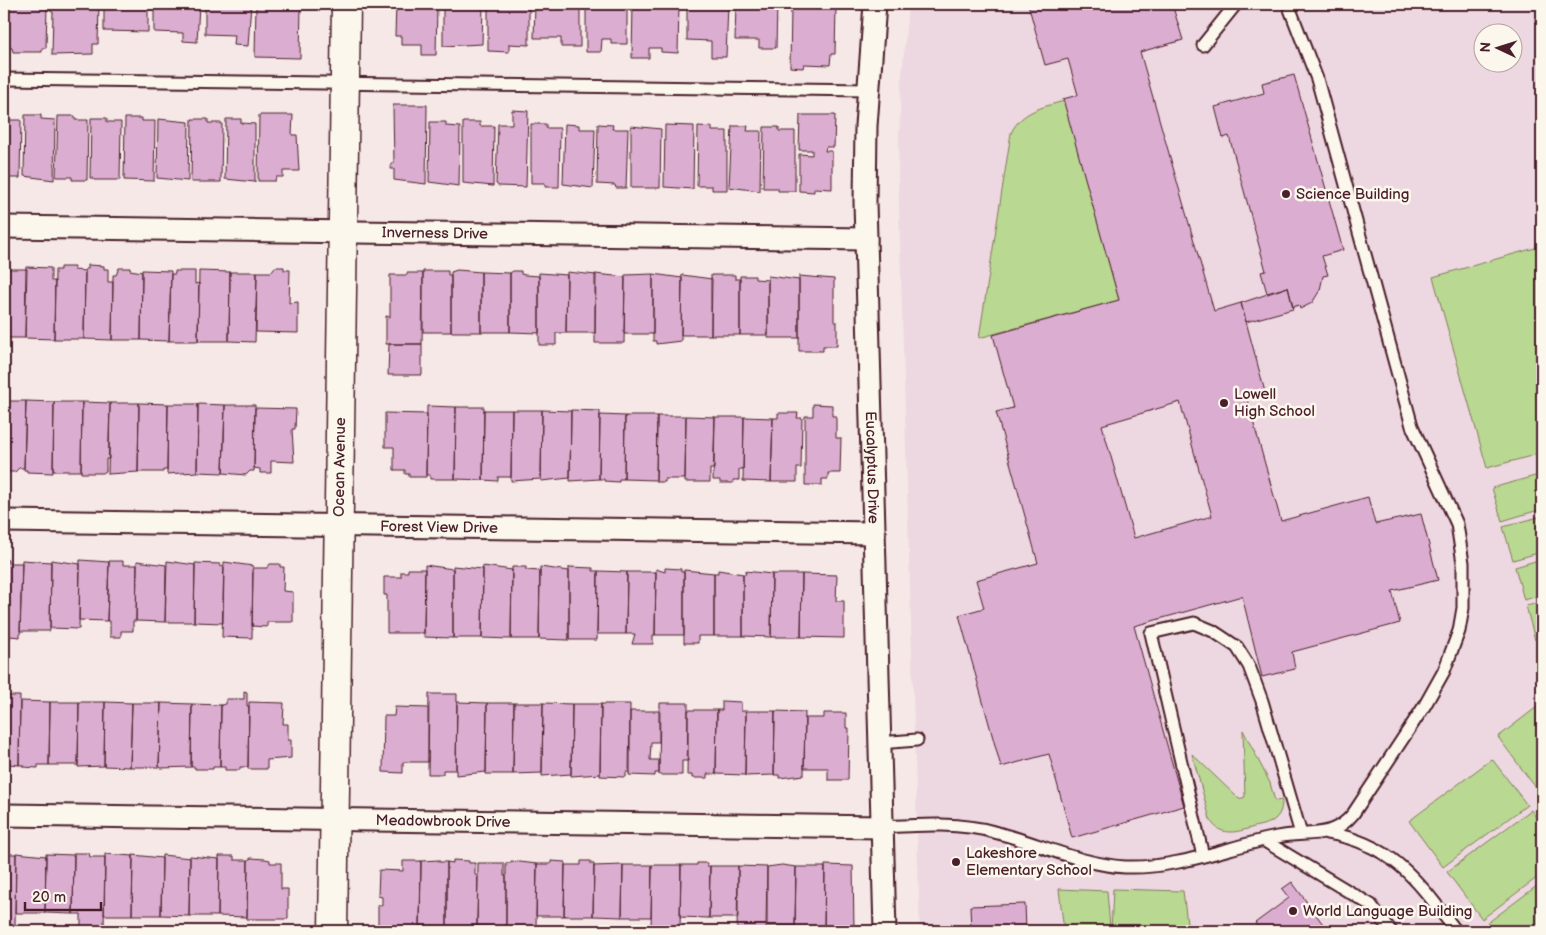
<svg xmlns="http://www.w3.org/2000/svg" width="1546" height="935" font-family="'Balsamiq Sans',sans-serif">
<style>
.built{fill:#edd7e0;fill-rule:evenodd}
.green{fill:#b9d891;stroke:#827c5e}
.building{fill:#dbaed1;stroke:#4a1f2b;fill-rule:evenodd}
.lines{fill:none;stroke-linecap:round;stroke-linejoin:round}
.lane-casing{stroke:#4a1f2b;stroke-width:15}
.street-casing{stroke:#4a1f2b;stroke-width:25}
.secondary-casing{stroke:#4a1f2b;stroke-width:31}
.lane{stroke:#fbf7ec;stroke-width:11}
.street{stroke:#fbf7ec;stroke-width:21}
.secondary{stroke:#fbf7ec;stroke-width:28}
.poi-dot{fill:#4a1f2b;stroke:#fbf7ec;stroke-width:2}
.labels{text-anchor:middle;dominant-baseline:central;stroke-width:5;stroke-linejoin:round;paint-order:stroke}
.poi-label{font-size:15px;fill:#4a1f2b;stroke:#fbf7ec;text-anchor:start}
.street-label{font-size:15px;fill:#4a1f2b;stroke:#fbf7ec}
</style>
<rect width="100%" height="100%" fill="#f5e8e7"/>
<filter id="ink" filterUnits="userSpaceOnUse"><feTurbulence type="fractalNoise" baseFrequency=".02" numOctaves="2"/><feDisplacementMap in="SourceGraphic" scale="10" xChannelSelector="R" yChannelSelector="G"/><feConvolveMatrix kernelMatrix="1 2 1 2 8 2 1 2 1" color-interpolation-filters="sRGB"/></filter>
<g filter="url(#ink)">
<path class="built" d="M908,4H1542V931H920L898,171L901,89ZM1484,32H1514V62H1484Z"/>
<path class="green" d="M1064,101L1119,300L979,338L1011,133C1021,111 1043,107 1064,101Z
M1542,246V453L1487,468L1433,277Z
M1542,474V509L1502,521L1492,488Z
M1542,516V552L1513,560L1503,527Z
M1542,559V595L1524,600L1515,567Z
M1542,602V637L1535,640L1526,606Z
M1542,703V796L1498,737Z
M1243,730L1270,783L1275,801L1282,800C1282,807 1281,813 1276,818C1271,824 1262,825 1254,827C1238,832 1219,838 1210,819L1192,754L1239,799L1245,797Z
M1492,759L1527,805L1443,867L1409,821Z
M1531,810L1542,826V874L1482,919L1447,872Z
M1542,882V931H1491L1486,924Z
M1059,889L1107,891L1110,927L1064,931Z
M1113,889L1183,891L1188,931H1111Z"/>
<path class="building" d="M4,4H47L46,48H42V52H13L12,48H4Z
M50,4H99L98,44H93V54L52,55L53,12L50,11Z
M104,4H148V32L104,31Z
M154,4H199L197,42L183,41V33L154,32Z
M205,4H251L248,46L234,45L235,35L205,34Z
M256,4H301L300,58L255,57Z
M396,4H437L436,55H422V45H401V36H395Z
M443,4H483L482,44L443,46Z
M488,4H529V45L509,44V52L488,51Z
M535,4H580V47H561V38H534Z
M586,4H627V44H611V39H602L601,52H586Z
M633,4H679L678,53L661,52V48H649V58H632Z
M687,4H728L726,57H711V41L687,40Z
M736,4H777L776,48H759V40H735Z
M808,4H829V6H836L835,54H831L830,65L804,64L803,68L790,67L791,8H808Z
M1028,4H1172L1183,40L1140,52L1214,311L1241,303L1265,392L1246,396L1281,521L1368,497L1375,524L1421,514L1438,580L1392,591L1400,623L1292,652L1295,669L1262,677L1242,596L1134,626L1184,806L1072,838L1049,754L1001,767L959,615L984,608L976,580L1038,563L996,412L1013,408L993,335L1119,300L1063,99L1078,95L1068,59L1045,65ZM1180,402L1212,516L1134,538L1102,425Z
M1294,75L1343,250L1322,256L1328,275L1323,276L1320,290L1312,303L1300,309L1299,305L1293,307L1288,287L1267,293L1261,272L1266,271L1229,136L1223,138L1215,107L1264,93L1262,83Z
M393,105H427L426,184L394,180V169H391V163H394Z
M512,110L528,111L526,187L499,186L496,184L498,124H512Z
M25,115H41V119L55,120L54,180L24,176Z
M259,115H293L292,135H297L299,171H283V177H276L275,181H258Z
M800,115H835L834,147H826L825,151H832V189L814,188V192L799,191V154L812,155V150H799Z
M4,116H7L6,120H21L20,178H4Z
M58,116H75V120H88L87,180H72V177H56Z
M91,118H107V122H121L120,180H94L93,178H90Z
M125,118H142V121H155L154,181L124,180Z
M158,119L189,122L188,181L157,178Z
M192,119H208V123H222L221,182H191Z
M226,119H241V123L255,124V182L225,179Z
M430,122H446V126L460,127L459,186L429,182Z
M463,122H480V126H494L493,186L463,183Z
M531,124H546V128H560L559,187H545V183H531Z
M565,124L579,125V129H595L593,188L563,184Z
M598,124L613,125L612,129H628L626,188H616L615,185L597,184Z
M665,125L694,126L693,189L664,187Z
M631,126L661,129L660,188H631Z
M698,126L712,127V131H727V190H712V186H697Z
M732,126H748L747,131H761L760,191L729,187Z
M764,127H779V131H795V191H778V188H763Z
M88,265L104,266V269H108V282H113L112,340L84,339L85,269H88Z
M26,267L51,268V281H55L54,339L25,338Z
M60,267H74V270L85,271L84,339H54L55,270H60Z
M275,267H284V270H290L289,303L298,302V333L256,332L257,272H271Z
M119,268H130V270L142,272L141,340H112L113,275H116Z
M4,269H27L25,338H4Z
M142,270L171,271L169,341L141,340Z
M457,270L481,272V332H451V272Z
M175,271H195V284L199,283L198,341H169L171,274H175Z
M199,271L230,272L229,341H198Z
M423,271H448V275H451V332H423Z
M513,271H521V274L525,275L539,276V333L510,332V273Z
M230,272H257L255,342L229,341Z
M481,272L510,273V332H481Z
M567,272L596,275L595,333H566Z
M407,273H423L422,344H386V316L390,317V275H407Z
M539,273L567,275L566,333H556V345H539Z
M595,274L625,277L624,343H595Z
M653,274L682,278L681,341L656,344V341H653Z
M653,274V334H624L625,275Z
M682,275L712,279L711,335H681Z
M711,275H735V279H740V335H711Z
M740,276H755V279L768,280V335H740Z
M768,276L799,280V338H768Z
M799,276L834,279V322H837V346H823V351H799Z
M1288,287L1293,309L1246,322L1241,303Z
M389,344H422V375H388Z
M4,401H26L24,468H19L15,472H4Z
M26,401L54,402L53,473L27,472V470H24Z
M54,402H82L81,471H53Z
M82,402L110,403L109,459H106V471L103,473H81Z
M110,403H139L138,472L108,474Z
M139,403L168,404L167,470H163V472H138Z
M168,404H198L197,472L167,474Z
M198,404L225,405L223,473L197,472Z
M813,404L832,405V416H836V438H841L840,473H828V479H822V485H805V416H813Z
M225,405H255L254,471H250L246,475L223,473Z
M427,406L456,407L455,479H430V475H426Z
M456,407H484L483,480L455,479Z
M255,408L296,409L295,429H292L294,462L271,461V473H260V469L254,468Z
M484,410H512L511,477H498V481L483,480Z
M512,410H542L541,479L511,481Z
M542,410L571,411L570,478L541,481Z
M571,410L600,411L599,479L570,481Z
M385,413L427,414L426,477H409V474H405V470H394V447H385Z
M778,413H798L797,418H802L801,468H797V482H771L773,418H778Z
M600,415L625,416L624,479H619V482L604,481V479H599Z
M625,416H657L656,480L624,479Z
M657,416H686L685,479H665V482H656Z
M686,416L715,417L714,469H710V482H685Z
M715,417H744L743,469H739V480H733V483H720V480H713Z
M744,417L773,418L771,482L743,481Z
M4,559L8,560V563H22L20,637L10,636V639H4Z
M22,560L51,562L50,631H20Z
M51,560L80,564L79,629L50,628Z
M80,560L109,562L107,621L79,620Z
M109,561H123V565H137L136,621H133V631H121V637H110V621H107Z
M137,561L166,565L165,622L136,621Z
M167,561L195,565L194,622H165Z
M224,562L253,566L252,638L222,637Z
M195,563L220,564V566L224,567L223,623L194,622Z
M270,564H280V567H284L283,591L293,592V622H267V627L252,626L253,568H267Z
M425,565L453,569V638L424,637Z
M453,566L483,569L482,638H453Z
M483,566L512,570L511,639L482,638Z
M512,567H526V570L540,571L539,639H511Z
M540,567L569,571V640L539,639Z
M569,567L593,568V571H598L597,640H569Z
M665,568L681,569V572H684V635H655L656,569L665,572Z
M408,569H425L424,633H387V595H384V577H401V572H408Z
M684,570L714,573V636H698V643H684Z
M718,570L743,574V636H714V573H718Z
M598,571L627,572L626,634H597Z
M745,571L772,574L771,637L743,636V574H746Z
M627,572H656L655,635H653V644H632L635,634H626Z
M772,574H802L801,637H771Z
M802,574L837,575L836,601H844V638L801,637Z
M244,691L247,692V706H249L248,767H240V770H225V767H220L221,705L226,704V699H244Z
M429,694H457L456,770H443V774H428Z
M4,696H20L19,765L9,764L10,767H4Z
M20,701L50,702L49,765H38V768L23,767V765H19Z
M722,701L741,702V711H746L745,775L716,774L717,710H722Z
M50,702H79L78,765H49Z
M79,702H105L104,766L78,767Z
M105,702L132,703L130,767L104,766Z
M249,702L284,703L283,724H288V740H291V758L267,760V769H248Z
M457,702L487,703L486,772L456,775Z
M132,703H161L159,767H130Z
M161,703L192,704L191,767L161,768L159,766Z
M487,703H514L513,774H486Z
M514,703H543L542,773L513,774Z
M543,703L572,704L571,774L542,776Z
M660,703H688V761H682V775H659Z
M192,704L221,705L220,767H213V769H195V767H191Z
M572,704H601L600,774L571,776Z
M601,704H630V772H626V777L600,776Z
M395,707L428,708V762H403V773L383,772L384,716H394Z
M688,710H717L716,774H707V778H692V775H687Z
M630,711H659V742H651L650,760H659V773H655V776L629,775Z
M746,711H775L774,775L745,776Z
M775,711L805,712L804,775L779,778V775H774Z
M824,713H846V728H849L848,780H828V768H804L805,718H824Z
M16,853L46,856L45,913H15Z
M74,853H89L90,857H105L104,931H81V914H73Z
M4,854H16L15,927H4Z
M46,854L74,855L73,914L45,913Z
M105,854L133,856L132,915H104Z
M133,855L162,858L161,915H132Z
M162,855L190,858L189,916L161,915Z
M190,856L219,859L218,916H189Z
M219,856H234V860H248L247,917L218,916Z
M251,858L265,859L270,860V863H281V889H288V919H247L248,860Z
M439,860V862H447V926H420L421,861Z
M453,860L469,861V863H475V875L478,876L477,926H447V862L453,863Z
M403,861H421L420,929L378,926V905H382V897L378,896L379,870L403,871Z
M511,861L537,864L536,927H506V863H511Z
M551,861L565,862L564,916H536L537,864H551Z
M581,861H591V864H594L593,916H564L565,865H581Z
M478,863H504V876H506V927L477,926Z
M697,863H707V866H710L709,918L680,917L681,865H697Z
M623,865H652L651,917H622Z
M623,865L622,917L593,916L594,866Z
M652,865H681L680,931H651Z
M782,865L796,867L795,926H767V867Z
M825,865L853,866L854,931H824Z
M710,866H738V918H709Z
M738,866L767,867L766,931H737Z
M796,867H825L824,931H795Z
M1292,882L1328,931H1261L1255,923L1289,898L1282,889Z
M1025,904L1026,931H971L970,906Z"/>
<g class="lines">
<defs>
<path id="lane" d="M1203,45L1236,4
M4,79L868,90
M879,743L917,740
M882,827C919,825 958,822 994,832C1039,843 1078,864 1125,867C1178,869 1227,847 1277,837C1307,831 1332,840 1353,814L1425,705L1444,671L1459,631L1463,608V563L1457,524L1412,426L1317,79L1288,4
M1327,833C1392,843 1419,882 1456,931
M1263,840L1371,905L1391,931
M1203,856L1151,633L1194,623L1213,631L1237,647L1249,666L1262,701L1301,834"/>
<g id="street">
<path id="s1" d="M875,4L866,126L865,202L885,931"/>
<path id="s2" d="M4,227L866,239"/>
<path id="s3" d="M4,521L874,533"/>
<path id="s4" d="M4,815L882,827"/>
</g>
<g id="secondary">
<path id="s5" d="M333,931L346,4"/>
</g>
</defs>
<use href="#lane" class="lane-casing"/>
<use href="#street" class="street-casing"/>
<use href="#secondary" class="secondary-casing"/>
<use href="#lane" class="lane"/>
<use href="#street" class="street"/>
<use href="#secondary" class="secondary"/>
</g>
</g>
<g class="poi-dot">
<circle cx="1286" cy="194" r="5"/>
<circle cx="1224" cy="403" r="5"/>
<circle cx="956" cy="862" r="5"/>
<circle cx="1293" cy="911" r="5"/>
</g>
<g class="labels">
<g class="poi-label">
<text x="1296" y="194">Science Building</text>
<text x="1234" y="394">Lowell<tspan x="1234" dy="17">High School</tspan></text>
<text x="966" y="853">Lakeshore<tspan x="966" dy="17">Elementary School</tspan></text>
<text x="1303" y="911">World Language Building</text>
</g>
<g class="street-label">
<text stroke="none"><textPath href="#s2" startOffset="431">Inverness Drive</textPath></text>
<text stroke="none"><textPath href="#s5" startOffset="464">Ocean Avenue</textPath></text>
<text stroke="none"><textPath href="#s1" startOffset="464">Eucalyptus Drive</textPath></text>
<text stroke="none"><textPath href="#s3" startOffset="435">Forest View Drive</textPath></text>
<text stroke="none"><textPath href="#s4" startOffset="439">Meadowbrook Drive</textPath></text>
</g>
</g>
<rect width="1546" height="935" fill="none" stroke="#fbf7ec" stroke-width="20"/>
<rect x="10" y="10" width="1526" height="915" fill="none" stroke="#4a1f2b" stroke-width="2" filter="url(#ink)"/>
<g transform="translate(1498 48) rotate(274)"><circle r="24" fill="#fbf7ec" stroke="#b4a19f"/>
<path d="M0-4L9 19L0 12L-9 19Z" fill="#4a1f2b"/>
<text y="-8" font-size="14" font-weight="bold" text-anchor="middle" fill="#4a1f2b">N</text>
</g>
<path d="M25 902v8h76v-8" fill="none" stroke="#4a1f2b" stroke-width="2.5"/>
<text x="32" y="902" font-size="15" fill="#4a1f2b" stroke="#fbf7ec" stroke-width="4" paint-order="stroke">20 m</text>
</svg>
